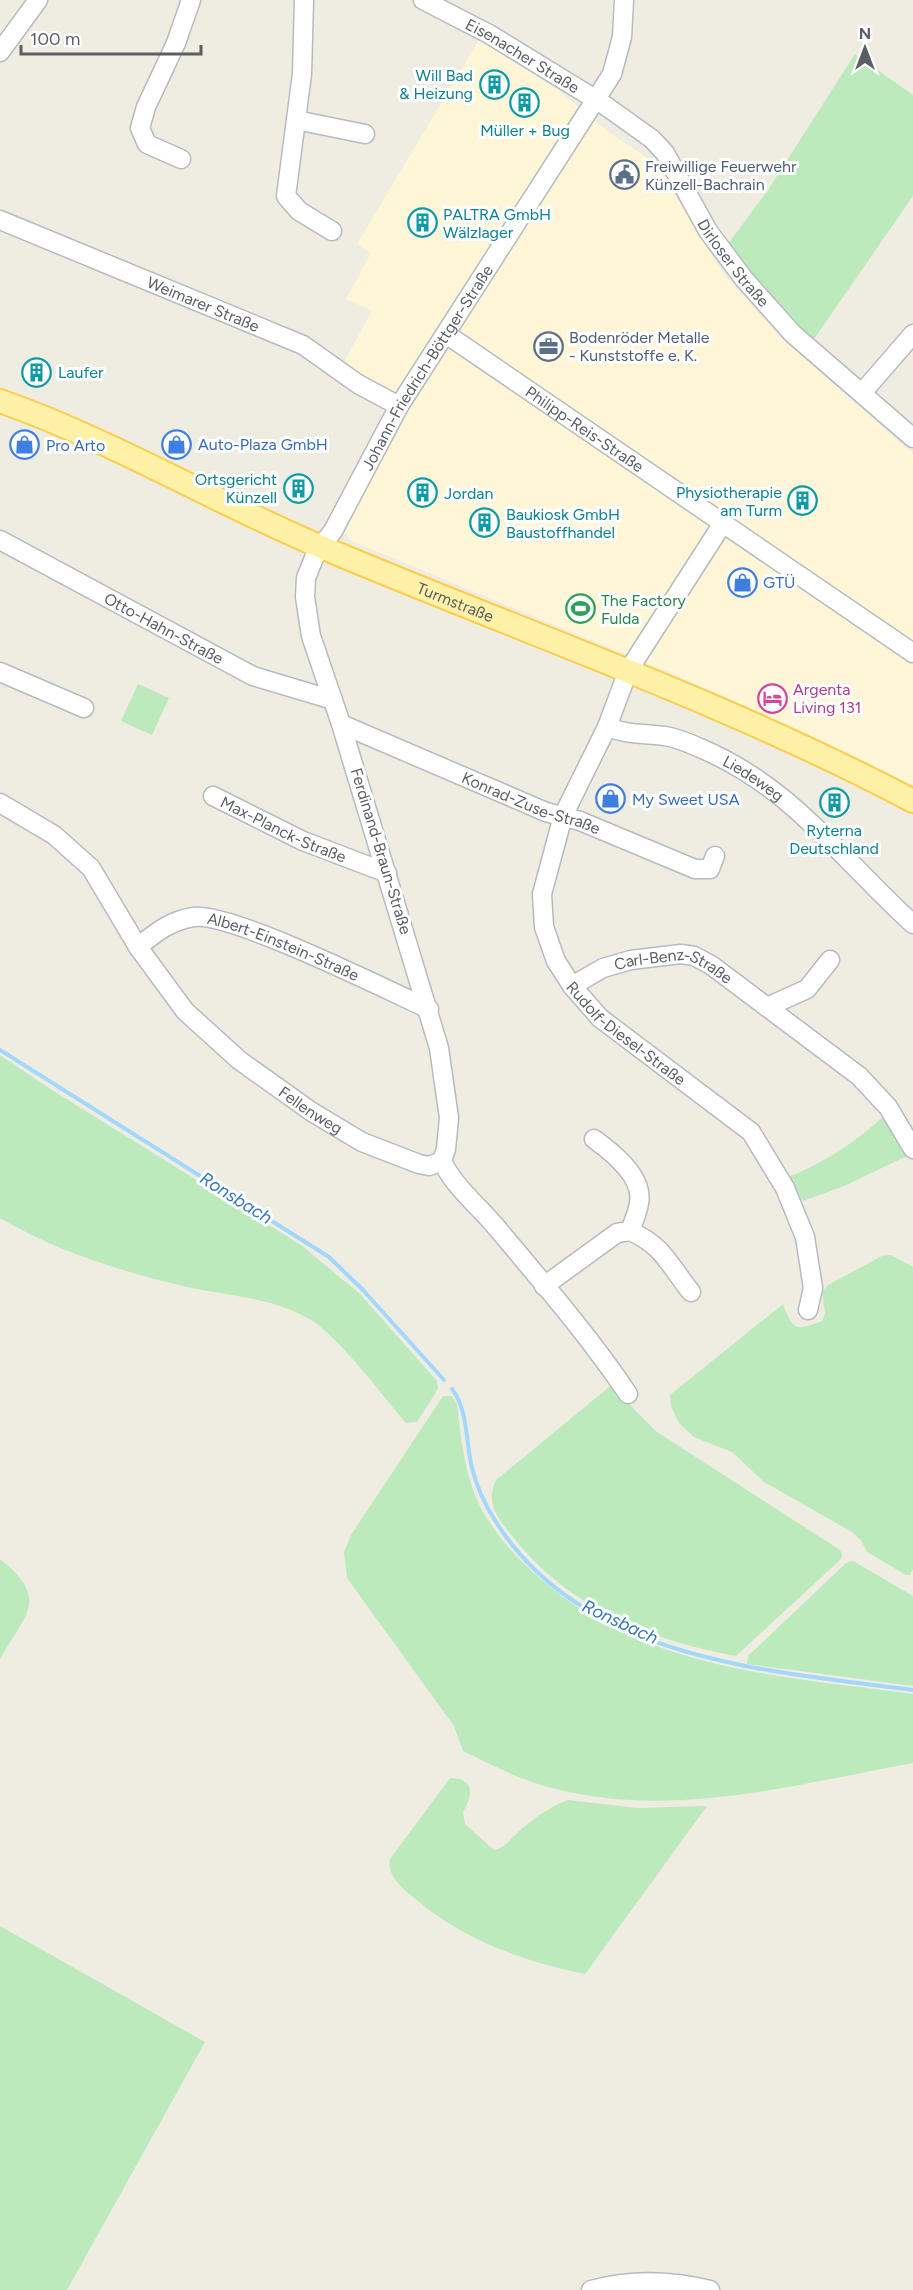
<svg xmlns="http://www.w3.org/2000/svg" width="913" height="2290" font-family="Figtree,sans-serif">
<style>
.commercial{fill:#fff6d7}
.green{fill:#bceabc}
.lines{fill:none;stroke-linecap:round;stroke-linejoin:round}
.stream{stroke:#a2d7ff;stroke-width:4}
.minor-casing{stroke:#b7bbc0;stroke-width:21}
.major-casing{stroke:#ffcc4b;stroke-width:26}
.minor{stroke:#fff;stroke-width:18}
.major{stroke:#fff1a7;stroke-width:22}
.labels{text-anchor:middle;dominant-baseline:central;stroke-width:6;stroke-linejoin:round;paint-order:stroke}
.street-label{font-size:16px;fill:#5a5f65;stroke:#fff}
.culture-label{font-size:16px;fill:#0d838f;stroke:#fff;text-anchor:start}
.service-label{font-size:16px;fill:#4e5e75;stroke:#fff;text-anchor:start}
.shop-label{font-size:16px;fill:#366cbe;stroke:#fff;text-anchor:start}
.leisure-label{font-size:16px;fill:#27864d;stroke:#fff;text-anchor:start}
.hotel-label{font-size:16px;fill:#b23c85;stroke:#fff;text-anchor:start}
.water-label{font-size:18px;font-style:italic;fill:#3477bd;stroke:#fff}
</style>
<rect width="100%" height="100%" fill="#efece2"/>
<path class="commercial" d="M479,40L558,90L607,131L659,166L699,236L727,278L779,336L913,454V785L690,681L349,540L346,533L347,525L413,402L365,378L344,362L372,311L346,299L371,253L357,244Z"/>
<path class="green" d="M855,54L913,95V196L812,342L740,264L728,244L768,190Z
M138,684L169,698L152,735L121,721Z
M0,1055L52,1090L301,1245L360,1294L437,1381L438,1389L417,1422L406,1423C382,1395 342,1341 314,1322C277,1297 225,1296 183,1286C119,1271 56,1251 0,1218Z
M886,1114L909,1155L844,1186L803,1201L788,1177C826,1162 856,1142 886,1114Z
M891,1255L913,1267V1569L910,1575H906L867,1552L861,1540L852,1532L764,1482L732,1452L694,1437L679,1423L671,1406L670,1395L783,1304C793,1331 796,1331 822,1321L825,1313L822,1292L828,1285L882,1256Z
M614,1383L631,1406L657,1432L840,1550L842,1554L841,1559L736,1656C650,1640 569,1608 513,1537C498,1519 485,1503 496,1480Z
M443,1396H452L457,1404C461,1440 465,1478 482,1510C499,1540 522,1564 548,1585C650,1670 787,1677 913,1694V1763C797,1784 675,1819 556,1789C522,1781 494,1766 463,1751L454,1726L347,1578L344,1552L351,1535Z
M0,1559C50,1599 26,1613 0,1659Z
M853,1561L913,1596V1686L747,1664L748,1656L846,1563Z
M450,1778C475,1778 473,1796 463,1812L465,1824L494,1850C504,1848 506,1844 513,1837C527,1823 550,1806 568,1800L637,1808L707,1806L585,1974C524,1962 461,1939 413,1897C401,1887 387,1876 390,1859Z
M0,1926L205,2042L67,2290H0Z"/>
<g class="lines">
<path class="stream" d="M0,1050L329,1257L363,1290L444,1380
M452,1389C468,1409 466,1444 472,1468C477,1488 485,1505 496,1522C583,1660 768,1671 913,1690"/>
<defs>
<g id="minor">
<path d="M304,0L302,74L286,196L299,211L332,231"/>
<path id="s1" d="M423,0L489,34L603,104L652,139L665,153L708,231L744,279L793,334L913,438"/>
<path d="M0,52L38,0"/>
<path d="M296,120L365,134"/>
<path d="M181,159L147,144L140,128L146,107L176,43L191,0"/>
<path id="s2" d="M0,220L303,345L358,384L399,406"/>
<path id="s3" d="M446,334L913,653"/>
<path d="M862,393L913,334"/>
<path id="s4" d="M723,523L628,671L607,727C629,735 643,733 665,736C677,738 689,743 700,748C793,787 842,860 913,924"/>
<path id="s5" d="M0,540L253,676L333,700"/>
<path d="M0,672L84,708"/>
<path id="s6" d="M341,724L546,812L580,821L695,869H710L715,856"/>
<path id="s7" d="M607,727L563,816L542,894L544,927L556,961L572,986L600,1018L751,1132L785,1188L805,1237L813,1288L808,1310"/>
<path id="s8" d="M213,796L303,841L387,873"/>
<path id="s9" d="M0,803L54,835L91,868L138,947L185,1011L239,1060L312,1112L362,1142L419,1164L429,1166L442,1161"/>
<path id="s10" d="M138,947C155,933 171,920 194,917C231,912 387,990 429,1009"/>
<path id="s11" d="M572,986L603,968L631,960L681,954L694,956L711,965L859,1076L888,1107L913,1149"/>
<path d="M767,1007L807,989L830,960"/>
<path id="s12" d="M442,1161L446,1149L449,1118L439,1048L341,724L311,636L305,597L306,578L316,553L333,531L399,406L612,74L622,37L624,0"/>
<path d="M442,1161C455,1188 478,1205 497,1228C542,1282 589,1336 628,1394"/>
<path d="M630,1231C664,1246 669,1265 691,1292"/>
<path d="M544,1286L617,1233L630,1231C633,1222 638,1212 639,1203C644,1177 612,1152 594,1139"/>
<path d="M591,2290C631,2279 670,2280 710,2290"/>
</g>
<g id="major">
<path id="s13" d="M0,401C111,440 211,500 319,546C517,630 722,700 913,801"/>
</g>
</defs>
<use href="#minor" class="minor-casing"/>
<use href="#major" class="major-casing"/>
<use href="#minor" class="minor"/>
<use href="#major" class="major"/>
</g>
<defs>
<symbol id="building-ring" viewBox="-11 -11 22 22"><circle r="9.5" fill="#fff" stroke="#0f9aa8" stroke-width="1.5"/><path d="M-4-6H4V6H1V3H-1V6H-4ZM-2.5-4.3h1.7v1.8h-1.7ZM.8-4.3h1.7v1.8H.8ZM-2.5-1h1.7V.8h-1.7ZM.8-1h1.7V.8H.8Z" fill="#0f9aa8"/></symbol>
<symbol id="civic-ring" viewBox="-11 -11 22 22"><circle r="9.5" fill="#fff" stroke="#5c6f8a" stroke-width="1.5"/><path d="M-.6-6.5H3V-4.5H.6V-3L4-1V1h2V6H-6V1h2V-1L-.6-3ZM-1.2 2.5V6h2.4V2.5Z" fill="#5c6f8a"/></symbol>
<symbol id="office-ring" viewBox="-11 -11 22 22"><circle r="9.5" fill="#fff" stroke="#5c6f8a" stroke-width="1.5"/><path d="M-6-3h4V-5.5h4V-3h4V5H-6ZM-1-4.5V-3h2v-1.5ZM-6 0V1H6V0Z" fill="#5c6f8a"/></symbol>
<symbol id="shop-ring" viewBox="-11 -11 22 22"><circle r="9.5" fill="#fff" stroke="#3f7fe0" stroke-width="1.5"/><path d="M-5-2.5h2.3a2.7 3.5 0 0 1 5.4 0H5L5.5 6h-11ZM-1.5-2.5h3a1.5 2.3 0 0 0-3 0Z" fill="#3f7fe0"/></symbol>
<symbol id="stadium-ring" viewBox="-11 -11 22 22"><circle r="9.5" fill="#fff" stroke="#2e9e5b" stroke-width="1.5"/><path d="M0-5a6.5 5 0 1 0 0 10a6.5 5 0 1 0 0-10ZM-3.5-1.8h7v3.6h-7Z" fill="#2e9e5b"/></symbol>
<symbol id="hotel-ring" viewBox="-11 -11 22 22"><circle r="9.5" fill="#fff" stroke="#d1479c" stroke-width="1.5"/><path d="M-6-4.5h1.5V1H6V5H4.5V3h-9V5H-6ZM-4 0a1.8 1.8 0 1 1 3.6 0ZM.5 0V-2.5h3Q6-2.5 6 0Z" fill="#d1479c"/></symbol>
</defs>
<g fill-rule="evenodd">
<use href="#building-ring" x="478" y="68" width="33" height="33"/>
<use href="#building-ring" x="508" y="86" width="33" height="33"/>
<use href="#civic-ring" x="608" y="158" width="33" height="33"/>
<use href="#building-ring" x="406" y="206" width="33" height="33"/>
<use href="#office-ring" x="532" y="330" width="33" height="33"/>
<use href="#building-ring" x="20" y="356" width="33" height="33"/>
<use href="#shop-ring" x="160" y="428" width="33" height="33"/>
<use href="#shop-ring" x="8" y="428" width="33" height="33"/>
<use href="#building-ring" x="282" y="472" width="33" height="33"/>
<use href="#building-ring" x="406" y="476" width="33" height="33"/>
<use href="#building-ring" x="786" y="484" width="33" height="33"/>
<use href="#building-ring" x="468" y="506" width="33" height="33"/>
<use href="#shop-ring" x="726" y="566" width="33" height="33"/>
<use href="#stadium-ring" x="564" y="592" width="33" height="33"/>
<use href="#hotel-ring" x="756" y="682" width="33" height="33"/>
<use href="#shop-ring" x="594" y="782" width="33" height="33"/>
<use href="#building-ring" x="818" y="786" width="33" height="33"/>
</g>
<g class="labels">
<g class="street-label">
<text stroke="none"><textPath href="#s1" startOffset="114">Eisenacher Straße</textPath></text>
<text stroke="none"><textPath href="#s1" startOffset="417">Dirloser Straße</textPath></text>
<text stroke="none"><textPath href="#s2" startOffset="220">Weimarer Straße</textPath></text>
<text stroke="none"><textPath href="#s12" startOffset="848">Johann-Friedrich-Böttger-Straße</textPath></text>
<text stroke="none"><textPath href="#s3" startOffset="168">Philipp-Reis-Straße</textPath></text>
<text stroke="none"><textPath href="#s13" startOffset="498">Turmstraße</textPath></text>
<text stroke="none"><textPath href="#s5" startOffset="186">Otto-Hahn-Straße</textPath></text>
<text stroke="none"><textPath href="#s4" startOffset="393">Liedeweg</textPath></text>
<text stroke="none"><textPath href="#s6" startOffset="206">Konrad-Zuse-Straße</textPath></text>
<text stroke="none"><textPath href="#s8" startOffset="78">Max-Planck-Straße</textPath></text>
<text transform="translate(381 851) rotate(73)">Ferdinand-Braun-Straße</text>
<text stroke="none"><textPath href="#s10" startOffset="159">Albert-Einstein-Straße</textPath></text>
<text stroke="none"><textPath href="#s11" startOffset="110">Carl-Benz-Straße</textPath></text>
<text stroke="none"><textPath href="#s7" startOffset="351">Rudolf-Diesel-Straße</textPath></text>
<text stroke="none"><textPath href="#s9" startOffset="444">Fellenweg</textPath></text>
</g>
<g class="culture-label">
<text x="473" y="75" text-anchor="end">Will Bad<tspan x="473" dy="18">&amp; Heizung</tspan></text>
<text x="525" y="130" text-anchor="middle">Müller + Bug</text>
<text x="443" y="214">PALTRA GmbH<tspan x="443" dy="18">Wälzlager</tspan></text>
<text x="58" y="372">Laufer</text>
<text x="277" y="479" text-anchor="end">Ortsgericht<tspan x="277" dy="18">Künzell</tspan></text>
<text x="782" y="492" text-anchor="end">Physiotherapie<tspan x="782" dy="18">am Turm</tspan></text>
<text x="444" y="493">Jordan</text>
<text x="506" y="514">Baukiosk GmbH<tspan x="506" dy="18">Baustoffhandel</tspan></text>
<text x="834" y="830" text-anchor="middle">Ryterna<tspan x="834" dy="18">Deutschland</tspan></text>
</g>
<g class="service-label">
<text x="645" y="166">Freiwillige Feuerwehr<tspan x="645" dy="18">Künzell-Bachrain</tspan></text>
<text x="569" y="337">Bodenröder Metalle<tspan x="569" dy="18">- Kunststoffe e. K.</tspan></text>
</g>
<g class="shop-label">
<text x="198" y="444">Auto-Plaza GmbH</text>
<text x="46" y="445">Pro Arto</text>
<text x="763" y="582">GTÜ</text>
<text x="632" y="799">My Sweet USA</text>
</g>
<g class="leisure-label">
<text x="601" y="600">The Factory<tspan x="601" dy="18">Fulda</tspan></text>
</g>
<g class="hotel-label">
<text x="793" y="689">Argenta<tspan x="793" dy="18">Living 131</tspan></text>
</g>
<g class="water-label">
<text transform="translate(236 1198) rotate(32)">Ronsbach</text>
<text transform="translate(620 1622) rotate(25)">Ronsbach</text>
</g>
</g>
<g transform="translate(865 48)" stroke="#ffffff" stroke-width="4.5" paint-order="stroke">
<path d="M0-4.5L10 22L0 15L-10 22Z" fill="#5a5f65"/>
<text y="-9" font-size="16" font-weight="bold" text-anchor="middle" fill="#5a5f65">N</text>
</g>
<path d="M21 45v9h180v-9" fill="none" stroke="#5a5f65" stroke-width="3"/>
<text x="30" y="45" font-size="18" fill="#5a5f65" stroke="#ffffff" stroke-width="4.5" paint-order="stroke">100 m</text>
</svg>
